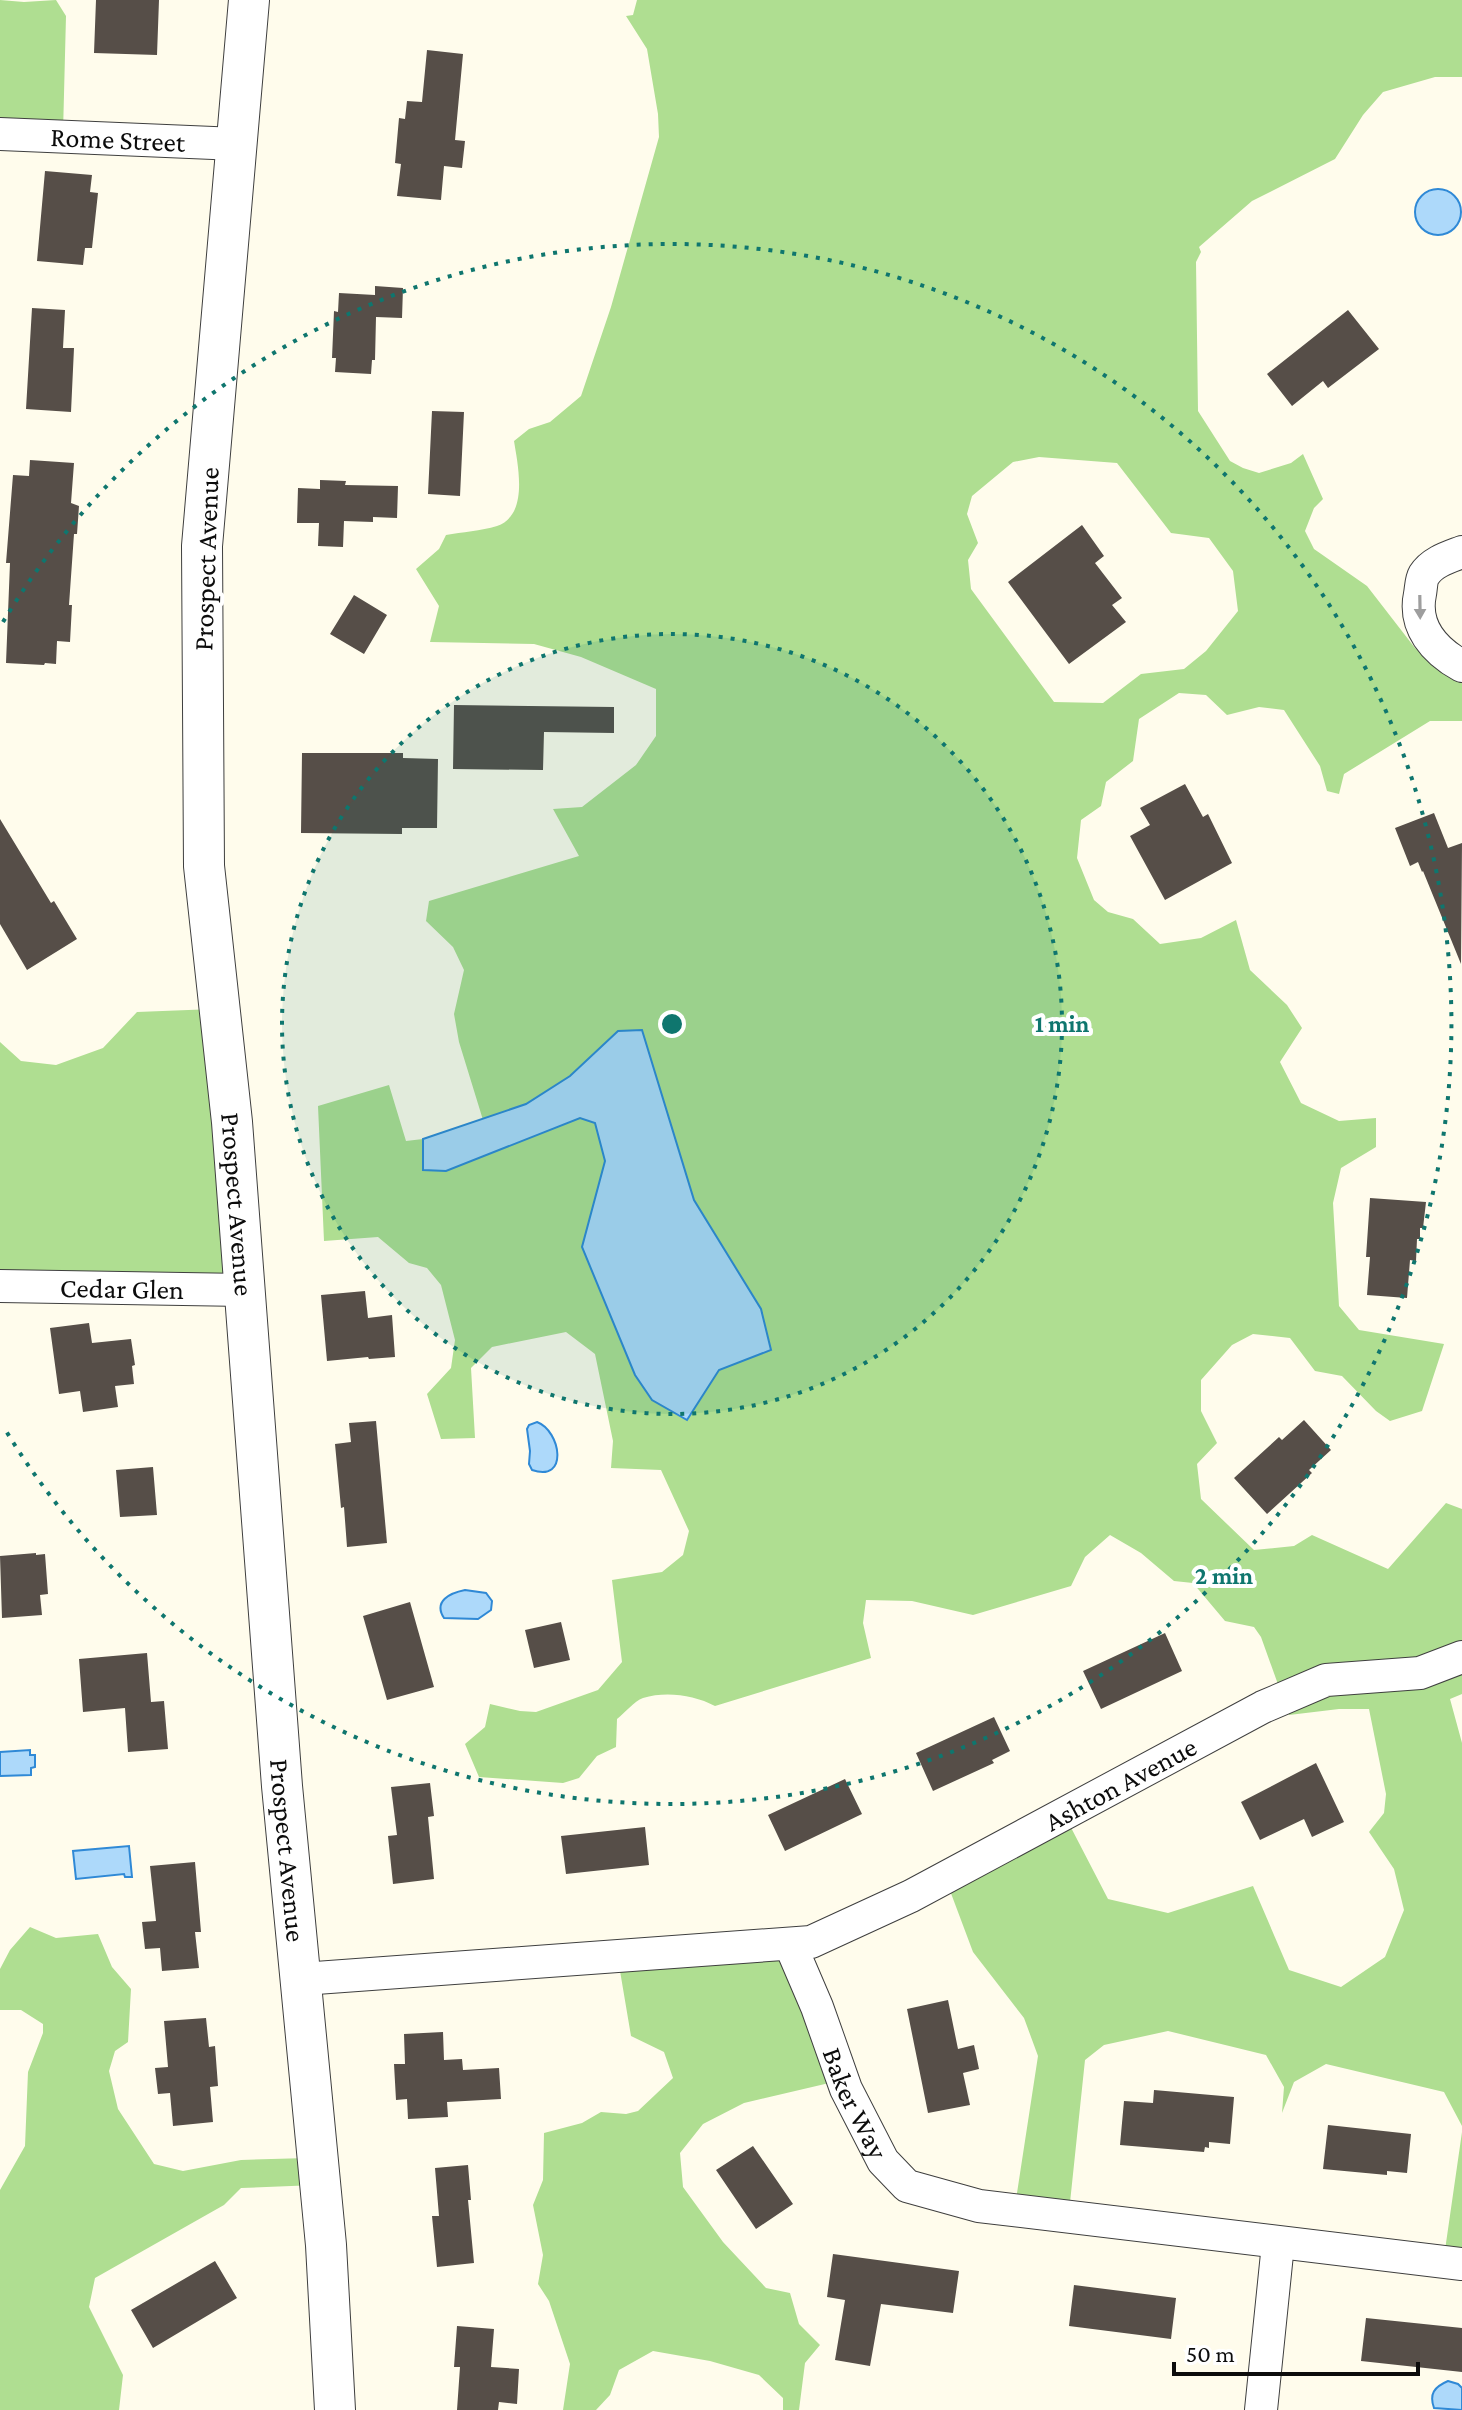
<svg xmlns="http://www.w3.org/2000/svg" width="1462" height="2410" font-family="'Crimson Pro',serif">
<style>
.forest{fill:#afde91;fill-rule:evenodd}
.water{fill:#add9fa;stroke:#2f89d6;stroke-width:2}
.building{fill:#564e48}
.lines{fill:none;stroke-linecap:round;stroke-linejoin:round}
.minor-casing{stroke:#3f3f3f;stroke-width:34}
.tertiary-casing{stroke:#3f3f3f;stroke-width:42}
.minor{stroke:#fff;stroke-width:32}
.tertiary{stroke:#fff;stroke-width:40}
.oneway{fill:#9e9e9e}
.ring{fill:none;stroke:#0f766e;stroke-width:4;stroke-dasharray:4 8}
.labels{text-anchor:middle;dominant-baseline:central;stroke-width:8;stroke-linejoin:round;paint-order:stroke}
.street-label{font-size:28px;fill:#0c0c0c;stroke:#fff}
.centre{fill:#0f766e;stroke:#fff;stroke-width:4}
.ring-label{font-size:24px;text-anchor:middle;font-weight:bold;fill:#0f766e;stroke:#fff;stroke-width:8;stroke-linejoin:round;paint-order:stroke}
</style>
<rect width="100%" height="100%" fill="#fffcec"/>
<path class="forest" d="M0,0L24,2L56,0L66,16L63,133L0,132Z
M637,0H1462V77H1435L1383,92L1363,115L1335,159L1252,201L1199,247L1201,252L1196,262L1198,411L1230,461L1243,468L1259,473L1291,463L1303,454L1323,499L1314,508L1305,531L1314,549L1367,586L1415,648L1462,675V721H1430L1344,774L1339,794L1327,791L1320,766L1284,710L1259,707L1227,715L1206,695L1179,693L1139,719L1133,761L1106,782L1101,806L1081,820L1077,858L1094,900L1108,912L1133,919L1160,944L1201,938L1236,920L1250,970L1287,1005L1302,1028L1280,1062L1301,1103L1339,1121L1376,1118V1147L1341,1168L1333,1203L1339,1306L1359,1330L1444,1344L1422,1411L1390,1421L1376,1411L1342,1376L1315,1371L1290,1338L1253,1334L1232,1345L1201,1380V1411L1217,1443L1197,1464L1201,1499L1254,1550L1294,1546L1312,1535L1388,1569L1446,1503L1462,1509V1694L1450,1699L1462,1743V2126L1444,2092L1326,2064L1294,2082L1282,2113L1284,2087L1266,2055L1168,2031L1104,2045L1085,2060L1069,2212L1015,2206L1038,2056L1024,2018L973,1952L946,1880L1065,1816L1108,1899L1168,1913L1253,1886L1289,1970L1341,1987L1385,1957L1404,1910L1394,1869L1369,1832L1384,1813L1386,1794L1369,1709H1339L1289,1715L1261,1637L1254,1627L1225,1621L1193,1583L1174,1581L1141,1553L1110,1535L1085,1557L1071,1586L973,1615L912,1601L866,1600L863,1623L871,1658L715,1706C694,1695 666,1691 643,1698C634,1701 625,1713 617,1719L616,1747L597,1756L579,1778L563,1783L479,1777L465,1744L485,1727L490,1704L520,1711L536,1712L598,1690L622,1662L612,1580L662,1572L683,1555L689,1531L661,1470L611,1468L613,1441L595,1354L566,1332L492,1347L471,1368L475,1438L441,1439L427,1394L451,1368L455,1340L441,1285L427,1268L409,1263L378,1237L324,1241L318,1106L389,1085L406,1141L423,1139V1169L446,1171L580,1118L595,1123L605,1161L582,1247L687,1420L719,1370L771,1350L761,1309L694,1200L642,1030L618,1031L570,1076L526,1104L483,1120L459,1042L454,1014L464,970L453,947L426,921L429,901L579,856L553,809L582,807L636,765L656,736V689L581,657L534,644L430,642L439,606L416,569L439,549L446,535C462,532 481,531 497,526C529,515 518,466 514,441L529,429L550,422L581,396L611,307L659,137L658,114L647,49L626,16L633,15ZM1039,457L1117,463L1171,533L1209,538L1233,571L1238,611L1206,651L1184,669L1141,674L1103,703L1054,702L971,589L968,560L978,543L967,514L972,496L1013,462Z
M214,1009L241,1274L0,1284V1042L21,1061L56,1065L103,1048L137,1012Z
M30,1927L56,1938L98,1934L112,1967L131,1989L128,2042L115,2051L109,2071L118,2109L154,2164L183,2171L241,2160L307,2158L316,2185L241,2188L224,2205L95,2278L89,2307L123,2375L119,2410H0V2190L25,2146L28,2072L43,2033V2024L21,2010H0V1969L10,1950Z
M788,1943L842,2080L744,2103L703,2124L680,2153L683,2187L723,2242L766,2288L790,2293L799,2324L820,2345L805,2363L799,2410H783V2398L759,2375L710,2361L653,2351L619,2370L610,2395L596,2410H563L570,2364L549,2301L538,2284L543,2255L533,2205L543,2180L544,2133L582,2123L601,2112L626,2114L638,2111L673,2078L664,2052L631,2036L618,1959Z
M1462,2132V2263L1444,2257Z"/>
<path class="water" d="M1415 212a23 23 0 1 1 46 0a23 23 0 1 1-46 0Z
M642,1030L694,1200L761,1309L771,1350L719,1370L687,1420L652,1400L635,1375L582,1247L605,1161L595,1123L580,1118L446,1171L423,1170V1139L526,1104L570,1076L618,1031Z
M537,1422C561,1431 569,1483 532,1470L529,1464L530,1451L527,1429L529,1425Z
M465,1590L486,1593L492,1601L491,1610L478,1619L444,1618C433,1601 450,1593 465,1590Z
M30,1750V1755H35V1767L31,1768V1775L0,1776V1752Z
M129,1846L132,1877H125L124,1874L76,1879L73,1851Z
M1448,2381L1458,2384L1462,2388V2410L1434,2408C1429,2394 1434,2387 1448,2381Z"/>
<path class="building" d="M96,0H159L157,55L94,53Z
M427,50L463,54L455,140L465,141L462,168L444,166L441,200L397,196L401,164L395,163L399,118L405,119L407,101L422,102Z
M45,171L92,175L90,192L98,193L92,248H85L83,265L37,261Z
M375,286L403,288L402,318L376,317L375,360H372L371,374L335,372L336,358H332L334,311L338,312L339,293L375,295Z
M32,308L65,310L63,348H74L71,412L26,409Z
M1348,310L1379,349L1328,388L1323,381L1292,406L1267,374Z
M432,411L464,412L460,496L428,494Z
M30,460L74,463L71,503L79,506L77,534H74L69,605H72L70,642L57,641L56,664L45,663L44,665L6,663L10,563H6L13,475L29,476Z
M320,480L346,481L345,485L398,486L397,518L373,517V522L344,521L343,547L318,546L319,523H297L298,488L320,489Z
M1082,525L1104,556L1095,563L1122,598L1112,605L1126,622L1069,664L1008,582Z
M354,595L387,615L364,654L330,634Z
M454,705L614,707V733L544,732L543,770L453,769Z
M302,753H403V758L438,759L437,828H402V834L301,833Z
M1185,784L1203,817L1208,814L1232,863L1165,900L1130,836L1150,825L1140,808Z
M1434,813L1448,848L1462,843L1461,964L1423,871L1422,872L1418,862L1410,866L1395,828Z
M0,819L51,903L54,901L77,939L27,970L0,924Z
M1370,1198L1426,1202L1423,1228H1420V1239H1417L1416,1261L1410,1260L1407,1298L1367,1295L1370,1257H1366Z
M365,1291L368,1318L392,1315L395,1357L369,1359L368,1357L327,1361L321,1295Z
M89,1323L92,1343L131,1339L135,1365L132,1366L134,1384L115,1386L118,1407L83,1412L80,1391L59,1394L50,1328Z
M1304,1420L1331,1450L1309,1470L1312,1473L1267,1514L1234,1478L1279,1437L1282,1440Z
M376,1421L387,1543L347,1547L344,1507L341,1508L335,1444L351,1442L349,1423Z
M153,1467L157,1515L120,1517L116,1470Z
M36,1553V1555L45,1554L48,1594L40,1595L42,1615L2,1618L0,1556Z
M410,1602L434,1687L387,1700L363,1616Z
M561,1622L570,1660L534,1668L525,1630Z
M1165,1633L1182,1671L1101,1709L1083,1671Z
M147,1653L151,1702L164,1701L168,1749L128,1752L125,1708L83,1712L79,1659Z
M994,1717L1010,1751L992,1760L994,1763L933,1791L916,1753Z
M1316,1763L1344,1822L1312,1837L1304,1819L1260,1840L1241,1802Z
M845,1779L862,1814L785,1851L768,1815Z
M430,1783L434,1816L428,1817L434,1879L393,1884L388,1836L397,1835L391,1787Z
M645,1827L649,1865L566,1874L561,1836Z
M195,1862L201,1932H195L199,1968L162,1971L160,1948L145,1949L142,1922L156,1921L150,1866Z
M948,2000L958,2049L974,2045L979,2069L963,2073L970,2105L928,2113L907,2009Z
M206,2018L209,2047L215,2046L218,2086L210,2087L213,2122L173,2126L170,2093L158,2094L155,2068L168,2067L164,2021Z
M443,2032L444,2060L462,2059L463,2070L499,2068L501,2099L447,2102L448,2117L408,2119L407,2099L396,2100L394,2064H405L404,2034Z
M1154,2090L1234,2097L1230,2144L1209,2142V2148L1205,2147L1204,2152L1120,2145L1124,2101L1153,2103Z
M1328,2125L1411,2134L1407,2173L1387,2171V2175L1323,2169Z
M753,2146L793,2204L756,2229L716,2170Z
M468,2165L471,2200H468L474,2263L437,2267L432,2216H439L435,2168Z
M833,2254L959,2271L953,2313L881,2304L870,2366L835,2360L845,2300L827,2297Z
M215,2261L237,2298L153,2348L131,2310Z
M1074,2285L1176,2298L1171,2339L1069,2326Z
M1366,2318L1462,2328V2372L1361,2361Z
M457,2326L494,2329L491,2367L519,2369L517,2404L499,2402L498,2410H457L460,2367H454Z"/>
<g class="lines">
<defs>
<g id="minor">
<path id="s1" d="M0,134L237,144"/>
<path d="M1462,552C1449,557 1432,562 1424,575C1421,580 1421,589 1420,594C1413,627 1435,651 1462,666"/>
<path id="s2" d="M0,1286L244,1290"/>
<path id="s3" d="M790,1944L817,2007L846,2089L883,2161L907,2186L979,2206L1462,2264"/>
<path id="s4" d="M302,1979L811,1942L911,1896L1263,1707L1326,1680L1420,1673L1462,1657"/>
<path d="M1261,2410L1278,2244"/>
</g>
<g id="tertiary">
<path id="s5" d="M249,0L202,546L204,866L232,1122L282,1786L326,2245L335,2410"/>
</g>
</defs>
<use href="#minor" class="minor-casing"/>
<use href="#tertiary" class="tertiary-casing"/>
<use href="#minor" class="minor"/>
<use href="#tertiary" class="tertiary"/>
</g>
<defs><path id="oneway-solid" d="M-6-.8H1V-3.2L6.5 0L1 3.2V.8H-6Z" transform="scale(2)"/></defs>
<use class="oneway" href="#oneway-solid" transform="translate(1420 607) rotate(89)"/>
<circle cx="672" cy="1024" r="390" fill="#0f766e" fill-opacity=".12"/>
<g class="ring">
<circle cx="672" cy="1024" r="390"/>
<path d="M3 622A780 780 0 1 1 3 1426"/>
</g>
<g class="labels">
<g class="street-label">
<text stroke="none"><textPath href="#s1" startOffset="118">Rome Street</textPath></text>
<text transform="translate(206 559) rotate(-88)">Prospect Avenue</text>
<text stroke="none"><textPath href="#s5" startOffset="1208">Prospect Avenue</textPath></text>
<text stroke="none"><textPath href="#s2" startOffset="122">Cedar Glen</textPath></text>
<text stroke="none"><textPath href="#s4" startOffset="858">Ashton Avenue</textPath></text>
<text stroke="none"><textPath href="#s5" startOffset="1856">Prospect Avenue</textPath></text>
<text stroke="none"><textPath href="#s3" startOffset="172">Baker Way</textPath></text>
</g>
</g>
<circle cx="672" cy="1024" r="12" class="centre"/>
<g class="ring-label">
<text x="1062" y="1032">1 min</text>
<text x="1224" y="1584">2 min</text>
</g>
<path d="M1174 2362v12h244v-12" fill="none" stroke="#0c0c0c" stroke-width="4"/>
<text x="1186" y="2362" font-size="24" fill="#0c0c0c" stroke="#ffffff" stroke-width="6" paint-order="stroke">50 m</text>
</svg>
